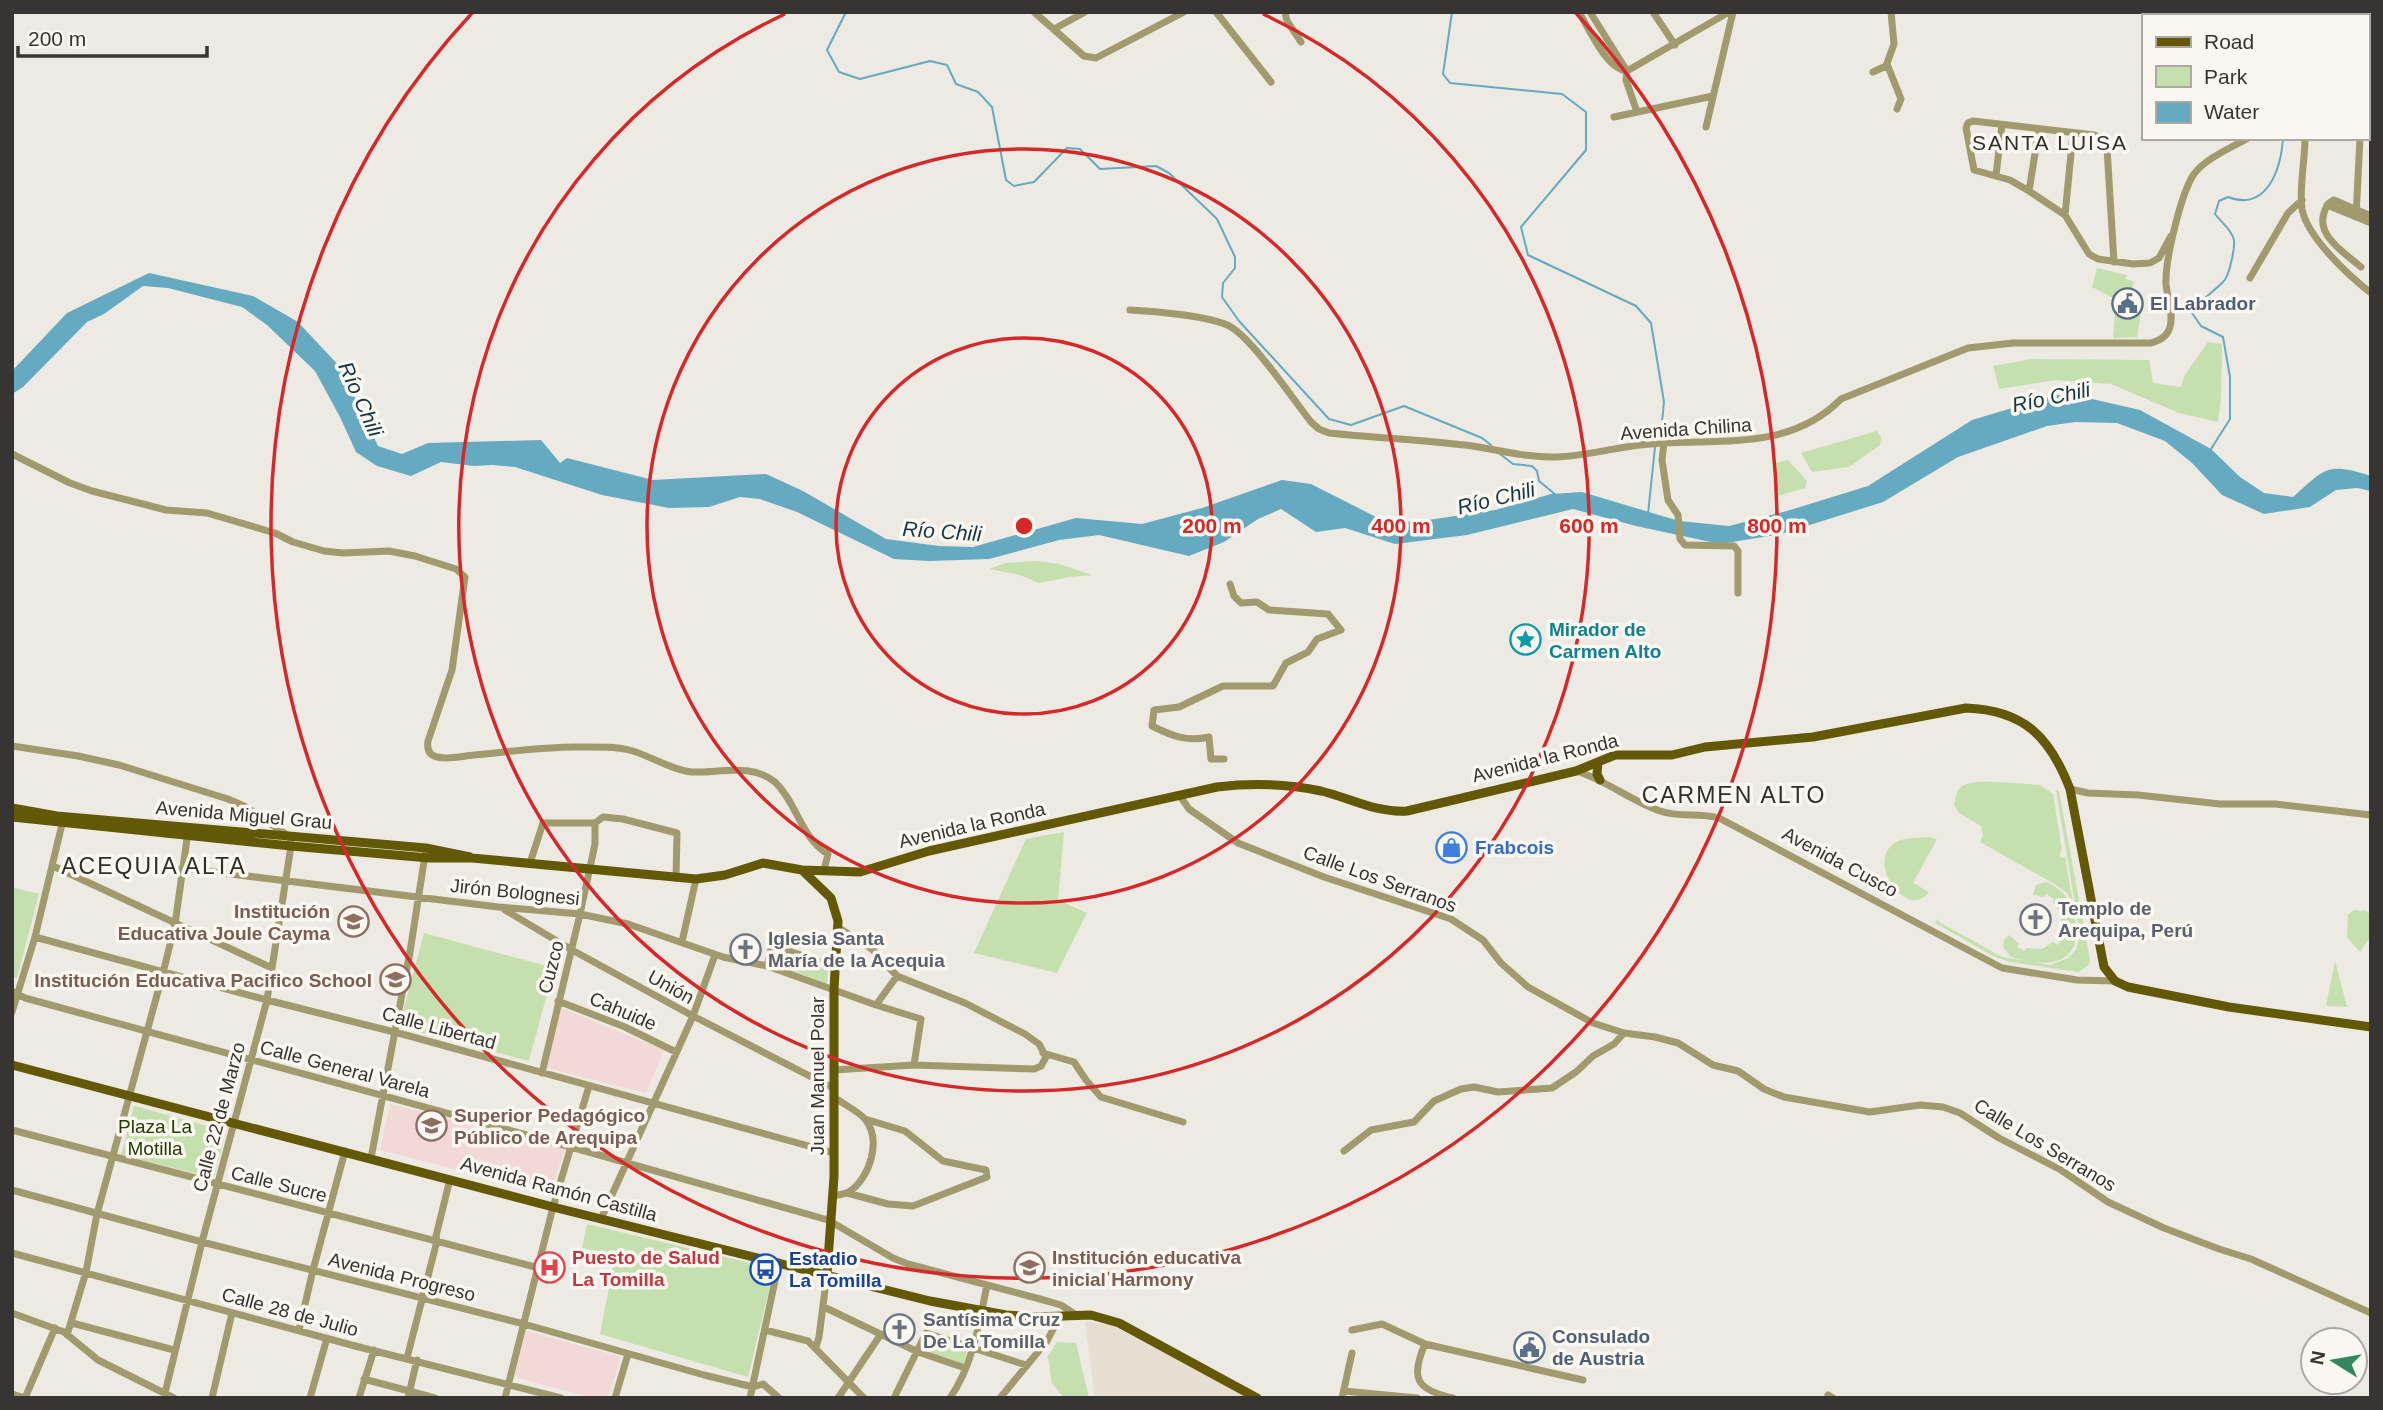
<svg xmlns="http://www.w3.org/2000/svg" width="2383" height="1410" font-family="Helvetica,sans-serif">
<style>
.built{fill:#e5ded1}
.education{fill:#f3d8d8}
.green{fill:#c5e0ae}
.water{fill:#65aac0}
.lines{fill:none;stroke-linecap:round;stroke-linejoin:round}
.stream{stroke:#65aac0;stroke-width:2}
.minor{stroke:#a19a6e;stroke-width:7}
.major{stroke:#635805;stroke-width:9}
.ring{fill:none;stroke:#d62828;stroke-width:3.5}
.labels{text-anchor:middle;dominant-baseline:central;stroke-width:7;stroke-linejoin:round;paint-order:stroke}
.service-label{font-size:19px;font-weight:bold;fill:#4e5e75;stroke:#faf6f0;text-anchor:start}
.street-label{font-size:19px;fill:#373533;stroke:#faf6f0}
.culture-label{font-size:19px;font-weight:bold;fill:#0d838f;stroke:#faf6f0;text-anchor:start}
.shop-label{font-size:19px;font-weight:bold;fill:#366cbe;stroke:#faf6f0;text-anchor:start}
.worship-label{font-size:19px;font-weight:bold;fill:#5b616d;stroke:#faf6f0;text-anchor:start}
.education-label{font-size:19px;font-weight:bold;fill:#785e54;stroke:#faf6f0;text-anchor:end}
.park-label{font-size:19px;fill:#253d04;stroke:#faf6f0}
.health-label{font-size:19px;font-weight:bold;fill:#be3a42;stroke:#faf6f0;text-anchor:start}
.transit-label{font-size:19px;font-weight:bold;fill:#164399;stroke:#faf6f0;text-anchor:start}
.neighbourhood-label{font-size:21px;letter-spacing:2px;fill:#322f2b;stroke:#faf6f0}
.water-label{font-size:21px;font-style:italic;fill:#153741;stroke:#faf6f0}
.quarter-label{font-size:23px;letter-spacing:2px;fill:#322f2b;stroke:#faf6f0}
.centre{fill:#d62828;stroke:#faf6f0;stroke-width:3.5}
.ring-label{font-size:21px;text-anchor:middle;font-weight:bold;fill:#d62828;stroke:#faf6f0;stroke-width:7;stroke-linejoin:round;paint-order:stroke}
</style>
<rect width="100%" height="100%" fill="#ede9e3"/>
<path class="built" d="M1085,1321L1111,1325L1249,1398H1095Z"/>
<path class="education" d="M561,1008L664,1050L646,1093L547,1068Z
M390,1104L565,1149L550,1193L380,1150Z
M528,1331L621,1357L608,1398H592L519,1378L515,1374L526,1333Z"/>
<path class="green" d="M2097,268L2127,275L2126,279L2134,282L2127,305L2092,287Z
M2116,304L2141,313L2137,337L2113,338Z
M2208,342L2222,344L2221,397L2218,422L2179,413L2111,384L2056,380L1999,389L1993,366L2032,359L2149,360L2153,383L2181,387L2185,375Z
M1877,431L1881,437L1880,445L1849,467L1812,472L1801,453Z
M1788,460L1807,481L1805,488L1778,496L1774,463Z
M1037,561L1060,564L1092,575L1070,577L1039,583L1020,575L989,569L1006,563Z
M1998,782L2040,785L2053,794L2062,850L2060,853L2061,858L2065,857L2073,903L2067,893L2058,886L1980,842L1983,835L1981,826L1959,813L1954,805C1955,801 1956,792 1959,789C1966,780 1988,782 1998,782Z
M2056,790L2059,791L2090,960L2089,965L2079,972L2010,962L1993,956L1935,923L1938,919L1939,922L2002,957L2050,965L2068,958L2076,950L2080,934Z
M1064,832L1058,900L1087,913L1057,973L974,953L1026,839Z
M1929,837L1937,839L1913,883L1929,892C1907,922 1864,861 1896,842C1905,837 1919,838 1929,837Z
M2046,882C2063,889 2072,901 2075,919C2084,965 2046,969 2011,957L2003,947L2004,940L2009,935L2019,944L2017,947L2024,951L2026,948L2042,949L2053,942L2058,945L2067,930L2061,927V914L2053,902L2054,899L2046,894L2044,897L2033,895L2036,885Z
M12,887L39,894L17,978L12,976Z
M2354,910L2366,911L2371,915V936L2360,952L2347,937L2348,914Z
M424,933L554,968L529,1061L399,1027Z
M773,949L828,968L827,984L771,963Z
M2335,961L2347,1007L2326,1006Z
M134,1106L226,1131L214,1178L121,1155Z
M587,1224L771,1268L773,1273L748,1377L600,1334L615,1256L582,1248Z
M935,1338L968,1349L963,1365L930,1354Z
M1057,1342L1076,1343L1089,1398H1064L1052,1383L1048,1356Z"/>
<path class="water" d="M149,273L253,296L298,322L341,368L378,446L402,454L428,443L541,440L560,463L567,458L653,480L766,474L803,491L886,539L939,546L973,547L1076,518L1142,524L1202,508L1282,480L1311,484L1380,519L1415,522L1495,510L1551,494L1582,492L1679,521L1729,526L1787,511L1868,486L1972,420L2056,395L2079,396L2140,410L2211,449L2240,477L2264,493L2293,497C2326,468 2326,462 2371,476V491L2357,488L2336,490L2310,507L2264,514L2222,495L2192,463L2165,441L2117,423L2075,422L2047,426L1958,457L1883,502L1781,534L1720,544L1636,526L1573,509L1467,535L1395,544L1345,528L1316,532L1281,509L1258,519L1224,542L1189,556L1099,535L1059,540L989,559L929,561L894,559L797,512L760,499L740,497L709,507L669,508L602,495L515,467L492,465L474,466L441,462L411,476L377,466L356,452L340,417L315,371L267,325L242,307L168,288L143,286L104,314L87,322L23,387L12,394V371L67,313Z"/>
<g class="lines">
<path class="stream" d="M846,12L827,50L839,72L860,79L930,61L947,65L956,84L978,92L992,107L1006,180L1014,186L1034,182L1067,148L1080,149L1100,169L1156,166L1169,173L1217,219L1235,257V268L1223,283L1222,297L1239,321L1329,419L1351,425L1404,406L1482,438L1491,445
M1452,12L1443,74L1450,83L1562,94L1586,112V150L1521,227L1528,255L1636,306L1651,323L1664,402L1661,432L1657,441
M2250,12L2252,16
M2211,449L2230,419V377L2223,337L2201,326L2192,313C2200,300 2212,293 2223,282C2229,277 2235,249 2234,240C2232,230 2221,222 2215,214L2219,201L2228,197C2267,212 2281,169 2283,138
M1500,454L1513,464L1532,466L1537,471L1539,481L1556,495
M1648,514L1655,447"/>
<path class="minor" d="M1034,12L1084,56L1096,58L1184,12
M1216,12L1271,82
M1285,12L1287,21L1301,42
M1579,12C1589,29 1607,70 1627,71L1729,12
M1590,12L1627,71L1626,80L1637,112
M1653,12L1675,45
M2263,12L2265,16
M2327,12L2328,16
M2369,12L2371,19
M1054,29L1085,12
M1887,64L1901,99L1897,109
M1873,72L1886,66L1894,44L1891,12
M2367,110H2371
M1614,117L1713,96
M1706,127L1733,12
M2367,129L2371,130
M2305,138C2305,161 2299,187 2302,209C2307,237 2349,276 2371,293
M1996,175L2002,125
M2029,191L2039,129
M2327,205L2371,223
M2065,215L2073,133
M2356,217L2360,138
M2114,262L2107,148L2103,139L2094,135L1973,121L1968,123L1966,128L1974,170L2010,180L2029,191L2065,215L2089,254L2098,259L2133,264L2150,263L2159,258L2171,236
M2361,267C2346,254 2316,236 2324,213C2326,206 2328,203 2334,200L2371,216
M2250,278L2288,213L2302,200
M1130,310C1152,311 1213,316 1231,327C1255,342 1292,398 1311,422L1319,429L1329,433C1377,438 1425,440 1472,446C1500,450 1528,458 1556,457C1588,456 1619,446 1651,444C1718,438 1789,452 1841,399L1968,348L2013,343H2151C2160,340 2167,337 2170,327C2174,313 2167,297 2166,284C2165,260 2181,193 2194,174C2206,158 2231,148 2248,138
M1664,443L1662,460L1668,500L1678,515L1680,539L1685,545L1734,546L1738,551V593
M12,454L70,483L92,491L166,510L207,513L275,533L293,542L324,551L343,553L389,551L415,556L456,569L465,577L452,670L428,741C427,748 428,755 437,757C448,760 463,756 474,755C507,752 541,747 575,747C594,747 615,746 633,751C650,756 676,772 693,772C718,773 753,763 775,782C797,803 801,838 828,854L824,870
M12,746L78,756L119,765L228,799L246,807L290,837L291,846L267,1000L202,1242L165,1393
M1224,759H1211L1209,737C1187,742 1172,736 1152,726L1154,710L1179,707L1223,686H1273L1286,663L1308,652L1317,639L1341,630L1328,614L1269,610L1257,602L1241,603L1234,596L1230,584
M1576,771C1606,780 1631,801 1660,811C1680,818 1700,812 1719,818L2002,968L2077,980L2115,981
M2070,789L2088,793L2138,795L2220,804H2275L2371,815
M1180,796L1189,809L1238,843L1324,877L1451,919L1483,940L1501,963L1528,987L1593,1023L1624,1033L1655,1037L1678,1043L1713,1065L1738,1071L1764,1089L1784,1097L1870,1112L1920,1105L1943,1107L1960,1113L1999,1138L2061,1170L2108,1202L2164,1228L2219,1249L2251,1259L2371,1313
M530,863L543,823H595
M53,866L272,968
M182,868L498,907L580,914L628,924L723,957L767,966L876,1005L897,976L965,1003L1025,1034L1039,1044L1046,1057L1041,1066L1034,1069L914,1065L834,1070
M505,910L572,950L693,1016L833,1088
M839,928L872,949L897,976
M35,937L267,1000L402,1034L834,1153
M682,942L696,879
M767,966L772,945L835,967
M12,991L25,998L571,1147L828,1220L893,1258L908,1264L1040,1299L1061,1305L1076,1315
M558,1001L625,1027L676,1052
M876,1005L921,1019L914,1065
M12,1012L35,937L63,820
M1043,1053L1074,1062L1086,1080L1101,1097L1183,1122
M542,1073L580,914L595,844V823L603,817L623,819L677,833L676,878
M12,1130L539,1268
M1344,1151L1371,1130L1414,1122L1434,1101L1461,1089L1474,1087L1498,1092L1552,1088L1576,1072L1593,1056L1614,1044L1624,1033
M371,1158L410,952L425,855
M12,1190L202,1242L524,1324L704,1375L753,1387L763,1384L779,1398
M847,1193L888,1204L913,1206L987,1177L986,1170L943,1161L905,1131L865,1119
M833,1196C838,1195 845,1194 849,1192C870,1178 882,1140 865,1119C858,1111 843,1104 834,1097
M601,1219L693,1016L715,955
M12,1253L355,1346L561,1398
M824,1307L918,1352L965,1368
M12,1313L64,1332L98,1360L174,1398
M72,1323L174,1350
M299,1330L313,1270L345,1151
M765,1330L808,1341L864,1398
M1352,1330L1382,1324L1425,1344L1583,1380
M67,1335L86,1272L97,1214L163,973L175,924L188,832
M1425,1344C1410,1378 1416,1390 1453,1398
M816,1347L819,1337L827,1274
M407,1358L437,1241L436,1236L450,1179
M364,1379L435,1398
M1344,1391L1417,1398
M12,1394L25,1398L55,1328
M1828,1395L1833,1398
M212,1398L232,1313
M310,1398L327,1338
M359,1398L374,1350
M408,1398L417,1360
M505,1398L553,1207L589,1086
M615,1398L628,1354
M750,1398L779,1262
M838,1398L881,1334
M894,1398L926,1333L1026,1365
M950,1398C973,1365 979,1324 987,1285
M1000,1398L1047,1341L1060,1316
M1342,1398L1352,1353"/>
<path class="major" d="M1598,762L1597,774L1600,780
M12,808L57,816L426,848L470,857
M12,817L291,846L429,858H472L696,879L725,875L763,863L802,870L860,872L929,851L1217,787C1251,783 1288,784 1321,791C1350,798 1376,813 1407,811L1576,771L1615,755H1672L1705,747L1813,737L1966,708C2024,710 2050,737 2070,789L2104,967L2115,981L2128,987L2229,1007L2371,1027
M802,870L831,898L838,921L834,989V1177L827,1274
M12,1065L553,1207L930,1301L1006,1315L1035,1317L1091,1315L1119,1323L1257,1398"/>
</g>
<g class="ring">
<circle cx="1024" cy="526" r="188"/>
<circle cx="1024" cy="526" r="377"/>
<path d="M1263 14A565 565 0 1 1 785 14"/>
<path d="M1575 12A753 753 0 1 1 473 12"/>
</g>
<defs>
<symbol id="civic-ring" viewBox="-11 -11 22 22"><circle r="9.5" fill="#faf6f0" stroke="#5c6f8a" stroke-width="1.5"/><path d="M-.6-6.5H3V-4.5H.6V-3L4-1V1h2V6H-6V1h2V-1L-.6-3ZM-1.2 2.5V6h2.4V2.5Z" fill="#5c6f8a"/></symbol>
<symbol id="sight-ring" viewBox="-11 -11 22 22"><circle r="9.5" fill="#faf6f0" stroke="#0f9aa8" stroke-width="1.5"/><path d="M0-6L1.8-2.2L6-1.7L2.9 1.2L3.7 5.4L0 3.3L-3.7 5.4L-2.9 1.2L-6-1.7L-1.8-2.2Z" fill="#0f9aa8"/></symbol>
<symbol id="shop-ring" viewBox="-11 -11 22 22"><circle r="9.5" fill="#faf6f0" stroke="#3f7fe0" stroke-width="1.5"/><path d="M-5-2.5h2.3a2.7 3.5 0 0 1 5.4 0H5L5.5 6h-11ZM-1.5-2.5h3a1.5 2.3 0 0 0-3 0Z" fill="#3f7fe0"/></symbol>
<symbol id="church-ring" viewBox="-11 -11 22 22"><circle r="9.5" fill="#faf6f0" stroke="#6b7280" stroke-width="1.5"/><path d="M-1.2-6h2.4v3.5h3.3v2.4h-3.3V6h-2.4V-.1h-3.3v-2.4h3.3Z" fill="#6b7280"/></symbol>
<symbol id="school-ring" viewBox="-11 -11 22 22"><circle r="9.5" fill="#faf6f0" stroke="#8d6e63" stroke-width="1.5"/><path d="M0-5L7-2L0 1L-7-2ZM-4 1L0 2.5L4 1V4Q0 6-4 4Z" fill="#8d6e63"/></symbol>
<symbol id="hospital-ring" viewBox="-11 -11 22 22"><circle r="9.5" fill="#faf6f0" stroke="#e0444e" stroke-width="1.5"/><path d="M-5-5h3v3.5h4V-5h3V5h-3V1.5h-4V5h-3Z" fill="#e0444e"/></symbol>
<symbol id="bus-ring" viewBox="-11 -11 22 22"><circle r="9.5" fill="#faf6f0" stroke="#1a4fb4" stroke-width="1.5"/><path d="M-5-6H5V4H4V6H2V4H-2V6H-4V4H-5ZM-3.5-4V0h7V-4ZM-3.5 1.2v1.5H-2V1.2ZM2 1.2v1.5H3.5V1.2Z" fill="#1a4fb4"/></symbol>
</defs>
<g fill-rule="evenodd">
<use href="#civic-ring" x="2110" y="286" width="35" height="35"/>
<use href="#sight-ring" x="1508" y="622" width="35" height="35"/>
<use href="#shop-ring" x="1434" y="830" width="35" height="35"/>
<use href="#church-ring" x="2018" y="902" width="35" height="35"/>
<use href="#school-ring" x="336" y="904" width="35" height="35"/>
<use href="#church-ring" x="728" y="932" width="35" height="35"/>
<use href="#school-ring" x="378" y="962" width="35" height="35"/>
<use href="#school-ring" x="414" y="1108" width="35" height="35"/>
<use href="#hospital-ring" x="532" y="1250" width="35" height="35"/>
<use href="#school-ring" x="1012" y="1250" width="35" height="35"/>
<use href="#bus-ring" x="748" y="1252" width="35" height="35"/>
<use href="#church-ring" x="882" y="1312" width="35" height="35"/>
<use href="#civic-ring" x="1512" y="1330" width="35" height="35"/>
</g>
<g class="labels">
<g class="service-label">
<text x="2150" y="303">El Labrador</text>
<text x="1552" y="1336">Consulado<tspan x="1552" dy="22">de Austria</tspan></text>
</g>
<g class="street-label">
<text transform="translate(1686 429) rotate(-4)">Avenida Chilina</text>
<text transform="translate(1545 758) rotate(-14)">Avenida la Ronda</text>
<text transform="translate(244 815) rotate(5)">Avenida Miguel Grau</text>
<text transform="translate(972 825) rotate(-13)">Avenida la Ronda</text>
<text transform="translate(1840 862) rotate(28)">Avenida Cusco</text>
<text transform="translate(1380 879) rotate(20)">Calle Los Serranos</text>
<text transform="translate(515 892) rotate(6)">Jirón Bolognesi</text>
<text transform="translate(551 967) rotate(-76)">Cuzco</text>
<text transform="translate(671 987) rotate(29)">Unión</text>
<text transform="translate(623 1011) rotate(23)">Cahuide</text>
<text transform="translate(439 1028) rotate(15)">Calle Libertad</text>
<text transform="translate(345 1069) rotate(15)">Calle General Varela</text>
<text transform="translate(817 1076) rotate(-90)">Juan Manuel Polar</text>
<text transform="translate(219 1117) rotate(-75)">Calle 22 de Marzo</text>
<text transform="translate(2045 1145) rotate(31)">Calle Los Serranos</text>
<text transform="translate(279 1184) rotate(14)">Calle Sucre</text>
<text transform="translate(559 1189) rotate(15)">Avenida Ramón Castilla</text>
<text transform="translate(402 1277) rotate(14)">Avenida Progreso</text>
<text transform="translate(290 1312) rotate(15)">Calle 28 de Julio</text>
</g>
<g class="culture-label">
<text x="1549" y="629">Mirador de<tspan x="1549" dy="22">Carmen Alto</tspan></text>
</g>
<g class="shop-label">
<text x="1475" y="847">Frabcois</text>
</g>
<g class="worship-label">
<text x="2058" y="908">Templo de<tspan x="2058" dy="22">Arequipa, Perú</tspan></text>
<text x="768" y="938">Iglesia Santa<tspan x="768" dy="22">María de la Acequia</tspan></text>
<text x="923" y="1319">Santísima Cruz<tspan x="923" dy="22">De La Tomilla</tspan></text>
</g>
<g class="education-label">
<text x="330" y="911">Institución<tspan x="330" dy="22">Educativa Joule Cayma</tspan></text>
<text x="372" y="980">Institución Educativa Pacifico School</text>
<text x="454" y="1115" text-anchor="start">Superior Pedagógico<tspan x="454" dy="22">Público de Arequipa</tspan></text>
<text x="1052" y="1257" text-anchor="start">Institución educativa<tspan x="1052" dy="22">inicial Harmony</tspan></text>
</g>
<g class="park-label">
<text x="155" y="1126">Plaza La<tspan x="155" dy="22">Motilla</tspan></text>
</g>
<g class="health-label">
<text x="572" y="1257">Puesto de Salud<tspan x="572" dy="22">La Tomilla</tspan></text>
</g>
<g class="transit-label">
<text x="789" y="1258">Estadio<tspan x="789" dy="22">La Tomilla</tspan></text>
</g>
<g class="neighbourhood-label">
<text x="2050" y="142">SANTA LUISA</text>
</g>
<g class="water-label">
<text transform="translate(2051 397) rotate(-12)">Río Chili</text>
<text transform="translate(361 399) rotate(66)">Río Chili</text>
<text transform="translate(1496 498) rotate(-14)">Río Chili</text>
<text transform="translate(942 531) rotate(4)">Río Chili</text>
</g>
<g class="quarter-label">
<text x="1734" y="795">CARMEN ALTO</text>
<text x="154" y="866">ACEQUIA ALTA</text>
</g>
</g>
<circle cx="1024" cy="526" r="10" class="centre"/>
<g class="ring-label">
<text x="1212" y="533">200 m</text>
<text x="1401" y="533">400 m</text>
<text x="1589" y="533">600 m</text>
<text x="1777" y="533">800 m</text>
</g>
<rect width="2383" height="1410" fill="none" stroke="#373533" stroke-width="28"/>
<rect x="2142" y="14" width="228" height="126" fill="#faf6f0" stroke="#aca9a4" stroke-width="2"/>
<rect x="2156" y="37" width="35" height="10" fill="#635805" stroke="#aca9a4" stroke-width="2"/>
<text x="2204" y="49" font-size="21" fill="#373533">Road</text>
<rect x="2156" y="66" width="35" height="21" fill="#c5e0ae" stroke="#aca9a4" stroke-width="2"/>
<text x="2204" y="84" font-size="21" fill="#373533">Park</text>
<rect x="2156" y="102" width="35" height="21" fill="#65aac0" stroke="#aca9a4" stroke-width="2"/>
<text x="2204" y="119" font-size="21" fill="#373533">Water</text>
<g transform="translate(2334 1361) rotate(281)"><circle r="33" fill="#faf6f0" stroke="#aca9a4" stroke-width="2"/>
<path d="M0-5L12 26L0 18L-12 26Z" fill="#31885c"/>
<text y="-10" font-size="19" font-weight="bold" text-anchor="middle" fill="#373533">N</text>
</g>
<path d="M18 46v10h189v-10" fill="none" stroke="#373533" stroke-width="3.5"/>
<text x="28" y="46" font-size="21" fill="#373533" stroke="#faf6f0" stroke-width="5" paint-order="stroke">200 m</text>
</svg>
